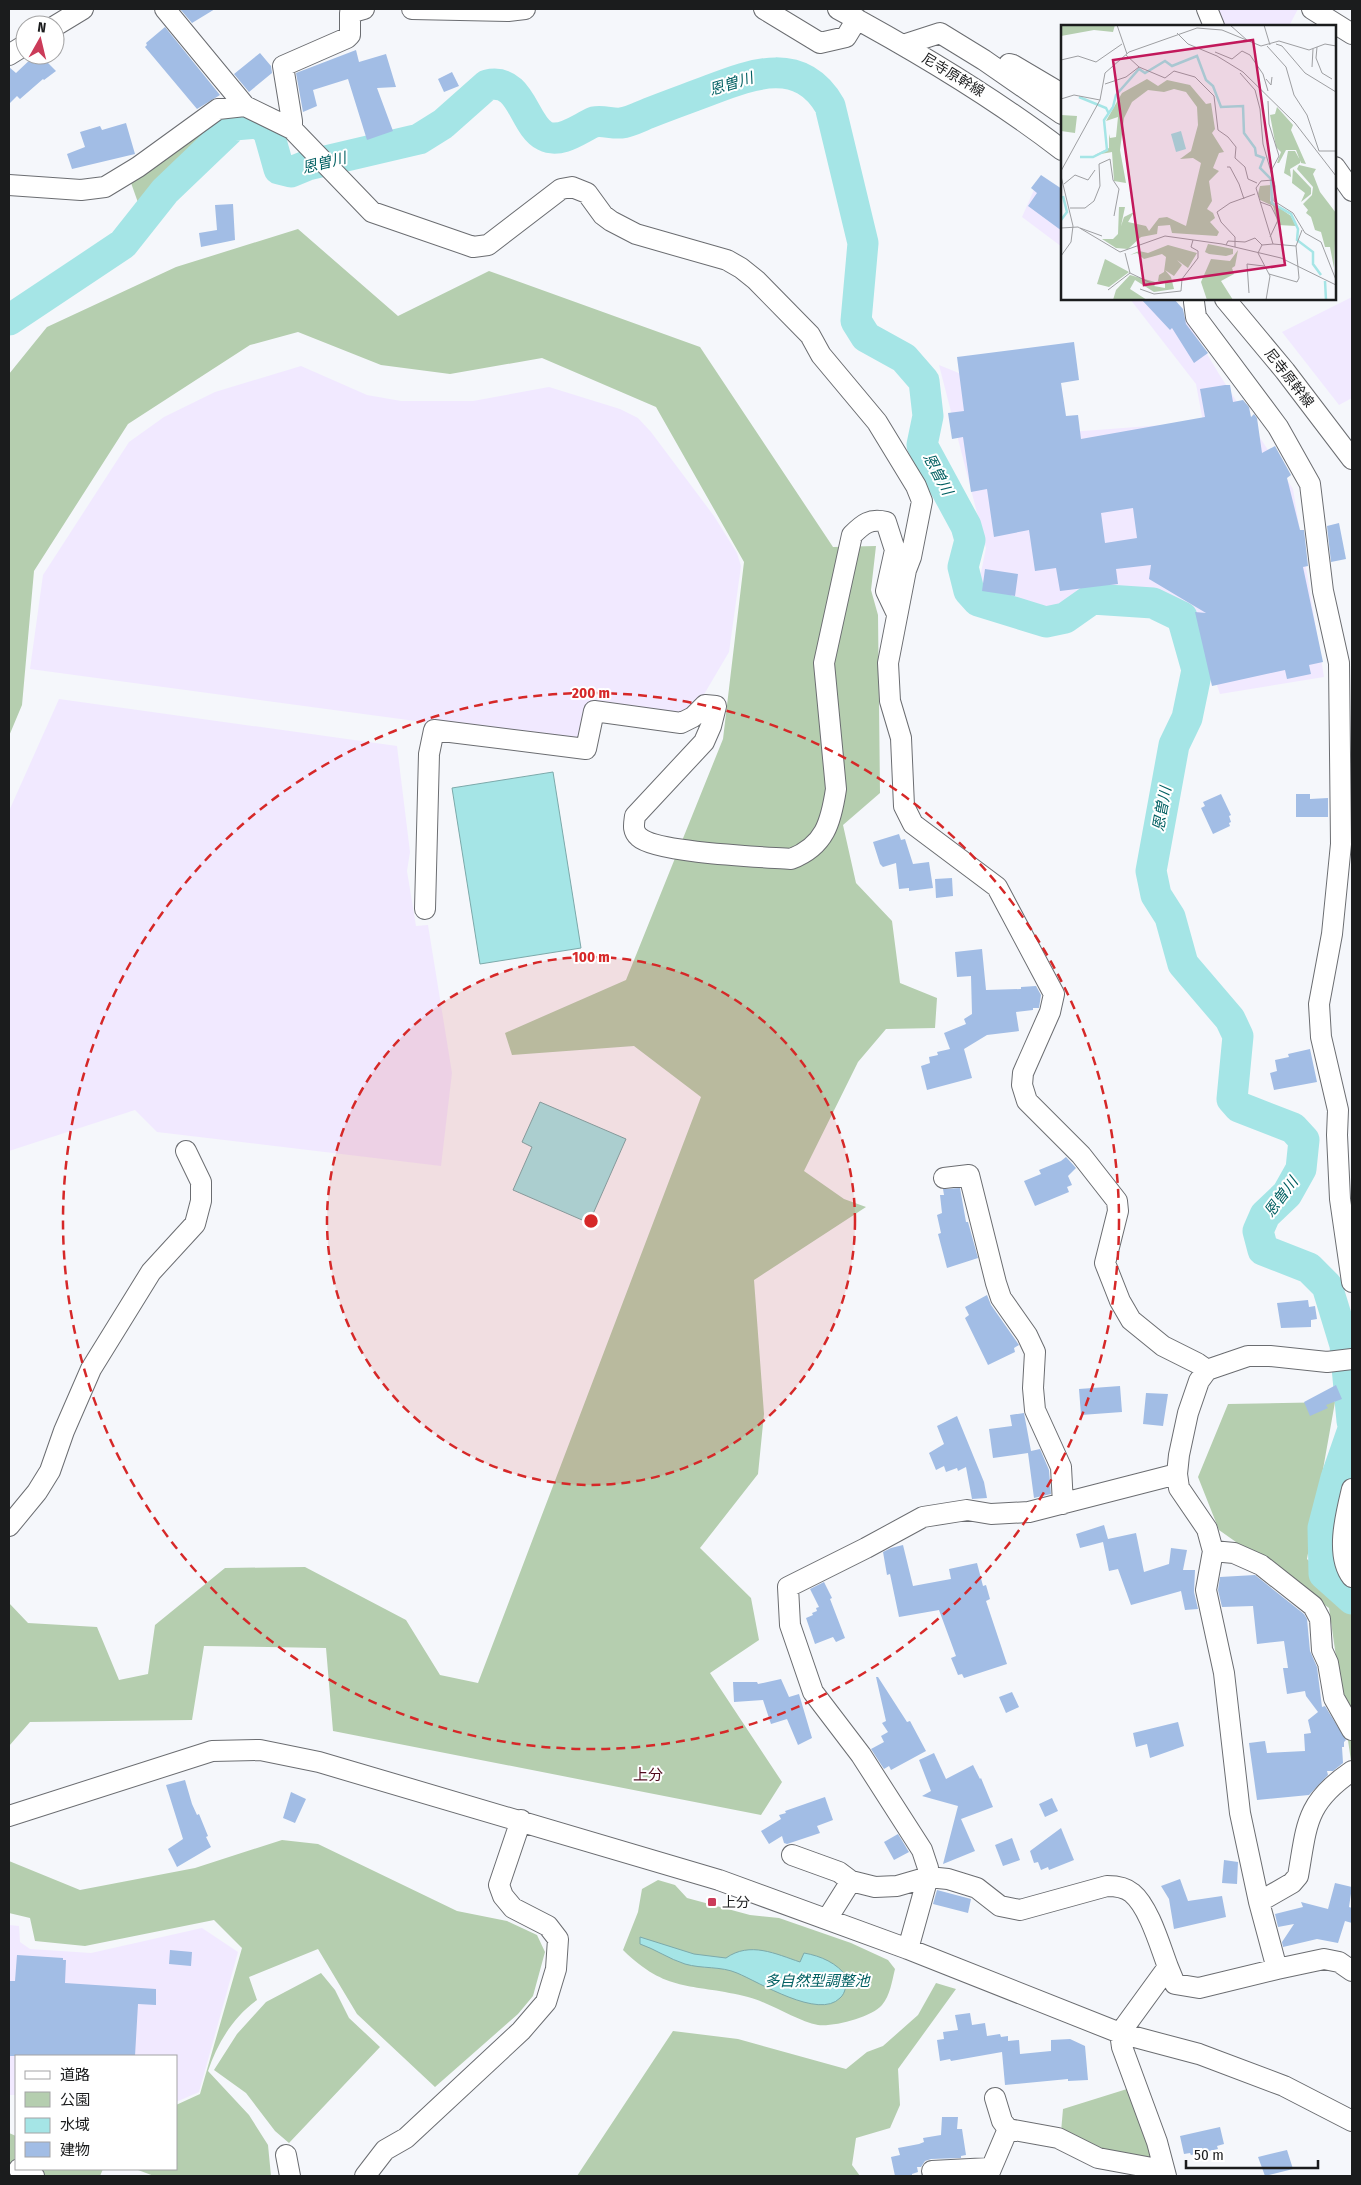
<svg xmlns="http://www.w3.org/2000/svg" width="1361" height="2185" font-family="'Fira Sans Condensed','Noto Sans JP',sans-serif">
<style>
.industrial{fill:#f1e9ff}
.green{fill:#b5ceaf}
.water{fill:#a5e5e6;stroke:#7ca9aa}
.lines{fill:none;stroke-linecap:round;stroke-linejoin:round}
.river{stroke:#a5e5e6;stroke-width:31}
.building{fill:#a2bde5;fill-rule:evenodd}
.minor-casing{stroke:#6b6d71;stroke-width:22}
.minor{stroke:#fff;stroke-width:20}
.ring{fill:none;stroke:#d62828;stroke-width:2.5;stroke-dasharray:9 6}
.poi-dot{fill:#cb3b59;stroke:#fff;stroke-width:2}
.labels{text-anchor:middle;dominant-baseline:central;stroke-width:4;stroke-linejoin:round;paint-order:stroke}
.street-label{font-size:14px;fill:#1b1c1d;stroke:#fff}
.poi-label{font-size:14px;fill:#1b1c1d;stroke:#fff;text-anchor:start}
.water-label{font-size:15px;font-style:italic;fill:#005f61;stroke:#fff}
.neighbourhood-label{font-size:15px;fill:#510c1d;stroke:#fff}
.inset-river{fill:none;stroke:#a5e5e6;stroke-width:2.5}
.inset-road{fill:none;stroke:#9e9fa2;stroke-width:1}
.view{fill:#c2185b;fill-opacity:0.15;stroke:#c2185b;stroke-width:2.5}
.inset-edge{fill:none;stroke:#1b1c1d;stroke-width:2.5}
.centre{fill:#d62828;stroke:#fff;stroke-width:2.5}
.ring-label{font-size:15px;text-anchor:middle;font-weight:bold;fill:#d62828;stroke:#fff;stroke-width:4;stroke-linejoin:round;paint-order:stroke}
</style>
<rect width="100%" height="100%" fill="#f5f7fb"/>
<path class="industrial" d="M1211,9H1298L1289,26H1218Z
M1037,183L1062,201V247L1022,217Z
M1352,297V398L1339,405L1282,332Z
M1130,299H1174L1219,374L1293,489L1324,677L1220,694L1192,614L1116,586L1045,614L977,592L986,548L939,365L1023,399L1030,435L1203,422L1196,384Z
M301,366L367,395L401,401H473L549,387L620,409L638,418L651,432L714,516L737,553L741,566L729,652L696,708L684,715L590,702L579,743L30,669L43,575L129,442L164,417L215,392Z
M59,699L397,746L410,852L407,871L416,926L428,925L452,1073L441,1166L157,1132L135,1110L9,1151V811Z
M9,1925L19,1926L20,1942L30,1949L91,1953L202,1928L238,1952L199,2092L176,2102V2056H16V2095H9Z"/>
<path class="green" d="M245,112L229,122L170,177L164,178L141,211L130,180L218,113Z
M298,229L398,316L489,271L700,347L833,547L876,546L871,590L878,615L880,793L843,825L856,883L892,921L900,983L937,998L935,1028L886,1029L858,1062L804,1171L844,1199L866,1207L754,1280L764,1414L758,1474L700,1548L751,1598L759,1640L710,1673L782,1782L761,1815L333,1731L326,1648L204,1646L192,1720L30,1722L9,1746V1603L28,1623L97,1627L119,1680L148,1674L155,1625L225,1568L305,1567L406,1620L440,1675L478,1683L701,1097L634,1046L512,1055L505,1033L626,980L723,739L744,562L656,407L542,358L450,374L381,365L298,332L250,345L128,424L34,571L22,705L9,736V374L47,327L176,267Z
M1335,1402L1307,1559L1352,1603V1768L1329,1608L1219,1530L1198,1477L1228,1404Z
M282,1840L318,1844L457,1911L507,1921L537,1935L545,1952L533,1996L518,2014L435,2087L357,2014L318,1949L249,1977L257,2000C233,2017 217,2044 208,2071L249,2115L268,2145L271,2176H154L138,2170L176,2169V2105L200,2094L242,1948L214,1920L85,1946L35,1941L30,1918L9,1913V1861L80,1890L195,1868Z
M658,1880L675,1885L687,1898L750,1915L779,1918L851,1943L888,1960L895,1969C892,1981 890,1996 882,2005C872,2017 834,2027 818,2025C796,2021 768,2001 744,1996C690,1983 667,1993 623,1950L638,1912L642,1889Z
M321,1973L335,1990L349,2018L380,2047L289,2143L275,2131L246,2093L214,2070L237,2034L266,2002Z
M936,1983L956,1989L898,2069L900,2105L890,2128L856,2138L852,2165L860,2176H577L673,2031L738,2039L846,2069L867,2052L883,2046L918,2015Z
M1127,2089L1153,2157L1147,2164L1100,2153L1061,2132L1063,2109Z
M9,2133L16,2136V2169H103L100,2176H9Z"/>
<path class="water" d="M553,772L581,948L480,964L452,788Z
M540,1102L626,1139L589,1223L513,1190L532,1147L522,1142Z
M640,1937L694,1954L726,1958C750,1941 776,1954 800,1962L804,1953C821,1956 837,1963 847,1977C846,1984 846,1993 840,1998C819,2020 759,1982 737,1973C721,1966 702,1969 685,1964C669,1959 655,1949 640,1944Z"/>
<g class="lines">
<path class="river" d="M9,320L123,244L165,191L234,125L257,123L268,130L279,169L291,172L308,165L419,139L443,124L487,85C522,77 523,125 545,136C561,144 580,128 594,122C603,120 612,124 621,123C630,122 641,116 649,113C669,105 689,98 710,90C754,73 801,56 830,106L863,243L856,321L866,337L904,358L924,381L928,416L922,445L966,526L970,540L963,567L969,591L978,601L1046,622L1065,618L1092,599L1153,603L1182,617L1197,670L1187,718L1174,745L1151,871L1156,895L1170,917L1183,964L1230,1019L1238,1036L1232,1099L1239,1107L1293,1128L1304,1140L1301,1169L1287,1194L1265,1215L1258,1231L1263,1250L1309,1268L1327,1286L1345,1345L1352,1421
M1352,1432L1336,1478L1323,1528L1324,1574L1352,1599"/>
</g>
<path class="building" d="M180,9H215L192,23Z
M165,27L220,95L197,109L145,47L147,45L146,43Z
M356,50L359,62L386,54L396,87L377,88L393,131L367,140L348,79L313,90L317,106L303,112L296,73Z
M260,53L271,66L272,73L249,92L234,74Z
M35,55H40L56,71L44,80L43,79L20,99L17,96L9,104V67L16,73Z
M452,72L459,86L444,92L438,79Z
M126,123L135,154L72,169L67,154L85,147L80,132L100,126L102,130Z
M1041,175L1062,189V231L1028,206L1037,193L1031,188Z
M233,204L235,240L201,247L199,233L217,230L215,205Z
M1141,299H1174L1183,309L1186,324L1208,353L1194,363L1172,328L1170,330Z
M1074,342L1079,380L1061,383L1066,416L1078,415L1081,439L1205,417L1200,389L1225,385H1230L1233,402L1243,400L1249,407L1251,417L1254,414L1257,418L1262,453L1275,446L1291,475L1287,478L1300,530H1304L1308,566L1303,567L1323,662L1309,665L1311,674L1287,679L1285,670L1212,686L1195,612L1206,613L1149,579L1151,565L1116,569L1118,584L1060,591L1056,568L1035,571L1029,530L994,537L987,489L971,492L963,437L952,439L948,413L964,411L957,357ZM1133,508L1137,538L1105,543L1101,513Z
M1339,523L1346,559L1331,562L1327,526Z
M985,569L1018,574L1015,596L982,591Z
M1221,794L1231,815L1229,816L1231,822L1229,823L1230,826L1213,834L1201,808L1205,806L1203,802Z
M1296,794H1310V799L1328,798V817H1296Z
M899,834L901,840L905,839L913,864L929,862L933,888L909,891V888L899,889L896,863L883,867L880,864L873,842Z
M952,878L953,896L936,898L935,879Z
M982,949L986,990L1021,989V987L1036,986L1041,995L1039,1008H1033V1010L1016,1012L1019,1031L987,1035L964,1049L972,1078L927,1090L921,1066L930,1063L929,1057L938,1055L937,1052L950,1049L944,1033L966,1024L964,1019L972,1014L971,976L957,977L955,952Z
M1310,1049L1317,1082L1274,1090L1270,1073L1277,1071L1275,1060L1289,1057L1288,1054Z
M1066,1157L1076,1168L1068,1176L1072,1185L1067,1187L1069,1192L1035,1206L1024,1181L1041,1174L1039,1170L1061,1161Z
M960,1188L966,1222H968L978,1258L947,1268L938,1234L941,1233L937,1215L942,1213L940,1195H944L943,1189Z
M987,1295L991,1305L1019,1345L1014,1348L1015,1352L988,1365L965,1318L969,1315L965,1307Z
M1308,1300L1309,1307L1315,1306L1317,1319L1311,1320V1327L1281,1328L1277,1303Z
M1336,1385L1342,1399L1326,1405L1328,1408L1310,1416L1304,1402Z
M1120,1386L1122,1412L1081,1415L1079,1389Z
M1146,1393L1168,1394L1163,1426L1143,1424Z
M1024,1413L1031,1451L1040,1449L1049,1470L1051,1494L1038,1497L1034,1498L1028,1453L993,1458L989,1429L1012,1426L1010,1415Z
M957,1416L984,1482L987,1498L972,1499L966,1467L958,1471L957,1468L946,1472L944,1466L936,1470L929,1453L944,1444L937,1426Z
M1104,1525L1108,1539L1136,1533L1144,1572L1169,1564L1171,1548L1187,1550L1183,1570H1195L1194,1592L1198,1609L1185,1610L1181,1591L1131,1605L1118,1569L1109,1571L1103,1542L1080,1548L1076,1534Z
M903,1545L913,1586L951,1579L949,1569L977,1563L983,1586L986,1585L990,1599L986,1601L1007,1664L964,1678L962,1674L958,1675L951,1658L956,1656L939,1610L899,1617L890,1574L887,1575L883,1552L891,1548Z
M1255,1575L1304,1614L1307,1619L1310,1651L1317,1667L1322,1707L1325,1706L1346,1740L1344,1742V1747H1342L1343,1763L1333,1771H1327L1328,1775L1309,1795L1257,1800L1249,1743L1265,1741L1267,1753L1305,1751L1304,1734L1311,1733L1308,1720L1318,1712L1306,1696L1305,1691L1287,1694L1283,1668H1288L1284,1641L1257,1644L1253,1606L1222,1607L1218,1590L1220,1577Z
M824,1582L832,1598L830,1599L845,1638L836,1642L833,1637L815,1644L806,1618L813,1615L812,1613L817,1611L816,1608L819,1607L810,1589Z
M876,1677H878L907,1722L910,1721L926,1751L891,1770L889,1766L884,1769L871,1749L884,1742L881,1736L888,1732L882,1723L886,1721Z
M781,1679L789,1697L799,1694L812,1738L798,1745L787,1719L771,1724L763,1700L734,1702L733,1682H757L758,1684Z
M1012,1692L1019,1707L1006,1713L999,1697Z
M1178,1722L1184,1746L1150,1758L1147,1744L1136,1747L1133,1733Z
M934,1753L946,1779L973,1765L980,1779L981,1778L993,1807L961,1819L975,1851L943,1864L958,1806L922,1796L931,1791L919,1760Z
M185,1780L192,1804L197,1815L199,1814L208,1836L206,1837L211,1847L177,1867L168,1849L183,1839L166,1785Z
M291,1792L306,1799L295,1823L283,1818Z
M825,1797L833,1820L817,1826L820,1833L787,1844L784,1843L782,1836L769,1844L761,1831L781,1819L779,1815L786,1813L785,1811Z
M1052,1798L1058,1811L1045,1817L1039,1804Z
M1061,1828L1074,1860L1049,1870L1048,1867L1041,1870L1038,1862L1034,1863L1030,1851Z
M898,1834L909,1852L894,1860L884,1842Z
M1012,1838L1020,1860L1003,1866L995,1845Z
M1224,1860L1238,1862L1237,1884L1222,1883Z
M1180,1879L1188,1901L1222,1896L1226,1917L1174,1929L1169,1899L1161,1886Z
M1335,1883L1352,1887L1349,1907L1352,1908V1923L1345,1921L1338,1943L1317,1939L1283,1947L1282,1942L1294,1924L1278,1927L1275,1914L1303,1907L1301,1902L1328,1909Z
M937,1890L971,1899L968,1913L933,1904Z
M170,1950L192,1952L191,1966L169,1964Z
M17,1955L63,1958V1960H66L65,1983L156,1989V2005L138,2004L135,2056H9V1981H15Z
M970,2013L972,2025L985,2023L987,2036L1000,2034L1001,2037L1008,2036V2041L1019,2040L1020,2054L1051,2051V2040L1070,2039L1085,2046L1088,2080L1068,2081V2079L1005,2085L1002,2052L951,2061L950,2059L940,2061L937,2040L944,2039L943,2032L958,2030L955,2015Z
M942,2117H958L957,2129H962L966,2155L961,2156V2158L931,2159L925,2161L921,2167H917L918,2172L912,2174V2176H895L891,2157L900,2155L898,2148L919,2144L924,2142L923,2138L941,2135Z
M1220,2127L1224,2144L1217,2146L1218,2149L1191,2155L1190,2153L1184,2154L1180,2136Z
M1287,2150L1293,2169L1265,2176L1258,2157Z"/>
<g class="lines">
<defs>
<path id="minor" d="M165,9L245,106
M412,9L508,11L525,9
M764,9L820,43L846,37L857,19
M838,9C916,51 992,96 1062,150
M1207,9L1214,26
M1312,9L1352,34
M55,26L83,9
M903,45L940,33L984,60L1062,114
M9,55L25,45
M1009,64L1013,65L1062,94
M292,129V121L283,66L347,38L350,35V13L364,9
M1335,167L1352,191
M9,185L81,190L105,187L138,167L218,109L245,106L292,129L372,212L473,247L488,245L561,189L572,187L587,193L603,215L611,221L636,234L727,260L741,268L756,280L810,335L821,355L877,422L916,486L922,501L911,557L906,570L888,663L890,701L901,738L904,806L913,824L997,887L1054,994L1050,1012L1023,1073L1022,1085L1027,1101L1081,1155L1117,1201L1118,1211L1105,1263L1120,1301L1131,1320L1163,1346L1197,1363L1207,1370
M1225,299L1285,371L1352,459
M1194,302L1196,317L1278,427L1310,484L1323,591L1339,663L1341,844L1332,934L1319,1004L1321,1037L1338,1110L1337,1135L1340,1199L1352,1282
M425,909L429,754L434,730L586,749L594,711L681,723L693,717L705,705L716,706L711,726L704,742L635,816C634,824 632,831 639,837C656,853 764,857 791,859C825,846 831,822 836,789L824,663L852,535C863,524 870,518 886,522L895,550L886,591L897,614
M944,1178L969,1175L996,1283L1001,1298L1027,1335L1035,1352L1033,1388L1035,1410L1061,1467L1063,1504
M1352,1489C1346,1514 1335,1555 1352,1577
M9,1526L37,1492L50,1471L64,1431L91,1369L151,1272L195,1224L201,1201V1182L186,1151
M1213,1551L1234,1553L1261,1565L1313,1606L1320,1619L1322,1650L1328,1663L1334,1698L1352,1730
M9,1816L212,1751L260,1750L319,1762L719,1880L908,1949L1120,2033L1199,2054L1284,2086L1352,2121
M792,1855L839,1872L851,1881
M1259,1902L1292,1883L1298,1876C1307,1825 1305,1803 1352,1771
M827,1919L851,1881L875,1887L897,1886L928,1877L948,1879L977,1888L1000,1906L1020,1910L1107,1886C1116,1886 1125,1887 1132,1893C1149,1907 1160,1946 1168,1967
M908,1949L928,1877V1868L922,1850L861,1755L813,1692L790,1625L788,1587L866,1548L923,1517L967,1510L991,1514L1029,1512L1177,1474
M1277,1969L1324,1959L1339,1962L1352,1971
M995,2098L1002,2121L1008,2129
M286,2155L290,2176
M19,2169L34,2176
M932,2171L990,2168
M365,2176L385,2150L406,2138L521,2031L546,2002L556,1969L558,1939L548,1926L513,1908L503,1896L499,1885L521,1820
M988,2176L1008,2129L1058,2138L1098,2158L1163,2170
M1166,2176L1157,2142L1122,2047L1120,2033L1168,1967L1175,1984L1199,1988L1277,1969L1259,1902L1240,1813L1224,1673L1206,1590L1213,1551L1207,1529L1179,1488L1177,1474L1179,1455L1188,1413L1199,1381L1207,1370L1248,1356H1270L1327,1362L1352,1359"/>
</defs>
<use href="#minor" class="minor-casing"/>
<use href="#minor" class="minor"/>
</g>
<circle cx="591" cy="1221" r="264" fill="#d62828" fill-opacity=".12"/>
<g class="ring">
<circle cx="591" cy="1221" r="264"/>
<circle cx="591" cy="1221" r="528"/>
</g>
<rect class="poi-dot" x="707" y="1897" width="10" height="10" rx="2.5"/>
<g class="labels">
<g class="street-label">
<text transform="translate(953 75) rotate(31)">尼寺原幹線</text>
<text transform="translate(1289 378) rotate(52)">尼寺原幹線</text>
</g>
<g class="poi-label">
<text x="722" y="1902">上分</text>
</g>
<g class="water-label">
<text transform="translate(731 84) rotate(-17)">恩曽川</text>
<text transform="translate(324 163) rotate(-14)">恩曽川</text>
<text transform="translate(938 474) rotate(62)">恩曽川</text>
<text transform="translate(1162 809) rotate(-80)">恩曽川</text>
<text transform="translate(1281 1197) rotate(-53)">恩曽川</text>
<text x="817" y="1981">多自然型調整池</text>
</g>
<g class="neighbourhood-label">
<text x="648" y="1775">上分</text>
</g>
</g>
<g transform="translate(1061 25)">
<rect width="275" height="275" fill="#f5f7fb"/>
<path d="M0,0H54L52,7L33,5L0,11ZM86,54L97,61L106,55L129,60L145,79L150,78L154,104L151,108L163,127L158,128L152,143L158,146L148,156L151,176L146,184L152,188L154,193L149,197L158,207L156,211L111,208L109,200L97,201L96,209L80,212L67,224L55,223L41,214H52L57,209L58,182H64L60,201L63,192L73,187L67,197L85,201L88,206L98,193L106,192L125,201L140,138L132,133L119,134L130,126L137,100L136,82L125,67L113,64L103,67L87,65L71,77L63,93L59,125L65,158L53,156L51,127L34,130L48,123V109L49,113L55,112L57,92L45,96L61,68ZM216,82L232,100L230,105L245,139L240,138L235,125H225L218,138H216L220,127L215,122L209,90L214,89ZM0,90L16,91L14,108L0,106ZM227,126H234L239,135V138L229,144L230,152L223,148ZM238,140L255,144L252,149L259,167L275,188L273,243L269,222H264L260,207L254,205L250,192L245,188L247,185L242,179L251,170L252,162L236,144ZM232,144L250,163V169L240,177L244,168L231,158ZM210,160L209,176L230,191L235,201L217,200L212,181L199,175L197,169L199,161ZM147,219L172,224V229L165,231L148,229L144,227ZM107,220L136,228L127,243L116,235L121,240L113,251L104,245L110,252L113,264L93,267L74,255L69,264L86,275H52L55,265L69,250L94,257L93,261L104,263V258L97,256L98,250L103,247L105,232L101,229L83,234L76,228L69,230L78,226L87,228ZM177,225L174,241L171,243L173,249L160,256L172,275H146L140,257L150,234L169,236ZM44,234L68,247L48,262L36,259Z" fill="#b5ceaf"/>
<path d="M120,106L125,124L115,127L110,109Z" fill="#a5e5e6"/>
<path class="inset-river" d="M18,72L45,83L48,89M19,132H32L46,125L43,95L52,82L55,70L78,44L84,48L104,36L111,41L136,31L145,55L152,61L160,82L182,81L183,108L194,123L195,130L203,133L199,143L210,154L211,178L230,189L237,204L236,215L252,227V239L260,250M0,195L6,187L2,171M264,256L265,275"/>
<path class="inset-road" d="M56,0L66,29M169,0L187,16M203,0L209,20M116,8L127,19L156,31L182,47L234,98L275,151M215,19L221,21L244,48L275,67M206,21L225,42L233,70L246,90L258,126H275M256,22L255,33L261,48L271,54M154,27L171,34L181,26L189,30L202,49L207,66M65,30L78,42M0,35L17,31L35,37L61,19M251,42L252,24M179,48L194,65L199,84L202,119L214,161L213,176L232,188L244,208L260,217L275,255M205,54L210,60L211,52M44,59L65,52L78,42L104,53L113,46L134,52L153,71L157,105L167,112L175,122L174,133L184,142L187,154L196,158M0,74L13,70L39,75M207,76L208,99L218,131L210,146M166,142H169L178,159L183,174M0,146L39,75L44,48L68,27L136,3L161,5L200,21L218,16L248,25L264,19L275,21M0,151L12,201L10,217L0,231M3,159L14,150L27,155L34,145M199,177L210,181L217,195L209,212M9,183H24L33,176L39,161L38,139L49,134L52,155L58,164L53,191M0,203L17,202L59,227L104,211L161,219L220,233L275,260M19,203L41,211M165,220L167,216L184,217L194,213L201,220M235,221L241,205M174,222V212L160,197L156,187L169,178L194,169M69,248L94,260M208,249L236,257L238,253L235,221L212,219M79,264L93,269L120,266L121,254L137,233V226L130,222L132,215M47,265L69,248L64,228M188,268L186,239L203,241M205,275L209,251L197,228L201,220L212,219L195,163L200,156L212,155"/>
<path class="view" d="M192,15L224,240L83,260L52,35Z"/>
<rect width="275" height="275" class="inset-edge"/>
</g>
<circle cx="591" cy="1221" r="8" class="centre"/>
<g class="ring-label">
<text x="591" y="698">200 m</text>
<text x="591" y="962">100 m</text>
</g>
<rect width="1361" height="2185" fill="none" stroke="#1b1c1d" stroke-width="20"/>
<rect x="15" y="2055" width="162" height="115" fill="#ffffff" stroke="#a4a4a5"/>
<rect x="25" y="2071" width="25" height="8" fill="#ffffff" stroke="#a4a4a5"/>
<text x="60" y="2080" font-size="15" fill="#1b1c1d">道路</text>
<rect x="25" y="2092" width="25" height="15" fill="#b5ceaf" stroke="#a4a4a5"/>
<text x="60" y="2105" font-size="15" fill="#1b1c1d">公園</text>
<rect x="25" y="2118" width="25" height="15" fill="#a5e5e6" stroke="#a4a4a5"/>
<text x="60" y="2130" font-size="15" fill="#1b1c1d">水域</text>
<rect x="25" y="2142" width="25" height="15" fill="#a2bde5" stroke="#a4a4a5"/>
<text x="60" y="2155" font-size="15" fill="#1b1c1d">建物</text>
<g transform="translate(40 40) rotate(8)"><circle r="24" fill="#ffffff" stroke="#a4a4a5"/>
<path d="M0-4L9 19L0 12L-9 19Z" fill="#cb3b59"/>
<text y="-8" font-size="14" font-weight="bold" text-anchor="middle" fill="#1b1c1d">N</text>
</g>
<path d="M1186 2160v8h132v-8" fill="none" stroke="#1b1c1d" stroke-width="2.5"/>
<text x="1194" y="2160" font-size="15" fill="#1b1c1d" stroke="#ffffff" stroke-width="4" paint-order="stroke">50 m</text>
</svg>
